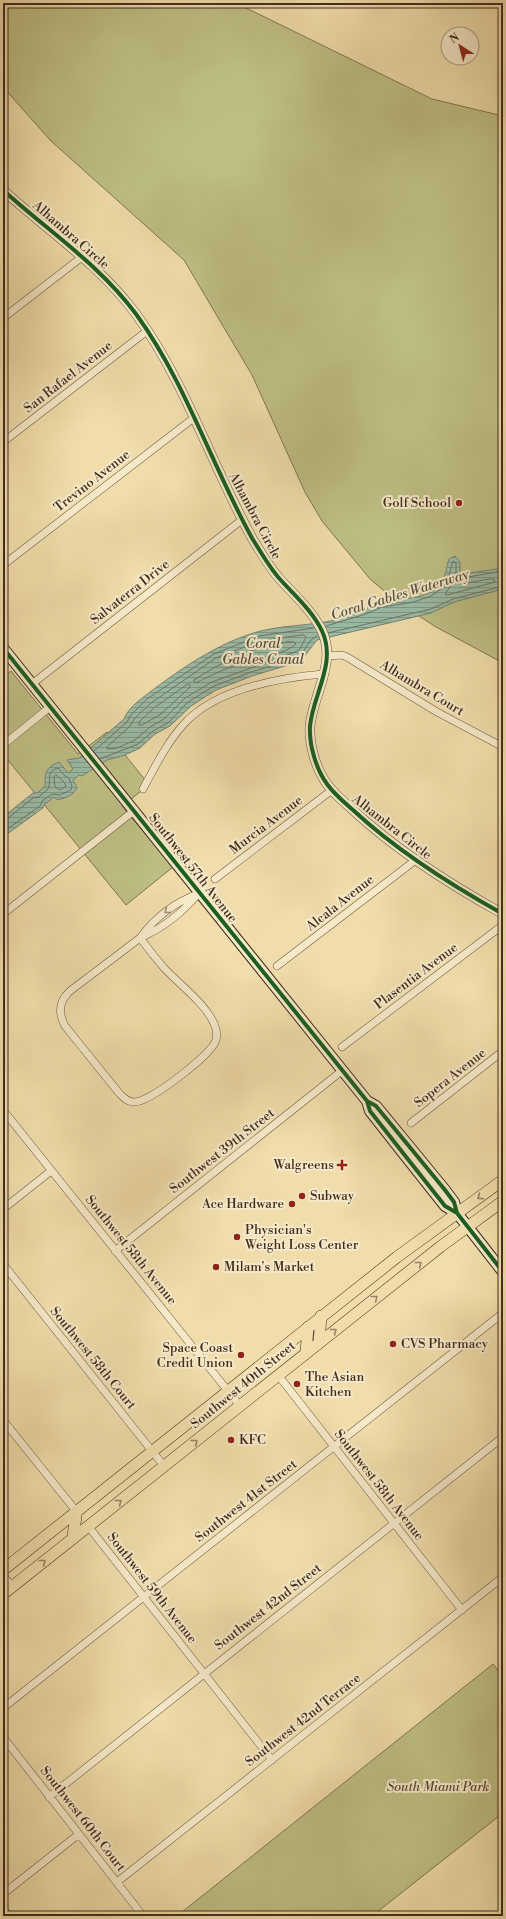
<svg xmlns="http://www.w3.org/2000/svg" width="506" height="1919" font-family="'Libre Bodoni',serif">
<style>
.green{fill:#bebf85;stroke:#807652}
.water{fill:url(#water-rules);stroke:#778271}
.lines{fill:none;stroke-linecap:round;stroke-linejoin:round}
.shore{stroke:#6e7463;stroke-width:1}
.minor-casing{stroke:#6e5842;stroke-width:8}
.tertiary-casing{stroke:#6e5842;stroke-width:10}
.secondary-casing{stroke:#422c1f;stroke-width:12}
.primary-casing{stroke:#422c1f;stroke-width:12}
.minor{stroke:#f5e9c8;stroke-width:7}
.tertiary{stroke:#f5e9c8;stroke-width:9}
.secondary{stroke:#f5e9c8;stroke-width:10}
.primary{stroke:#f0ddab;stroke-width:11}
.cycleway-casing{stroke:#f5e9c8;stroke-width:6}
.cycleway{stroke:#1b5e20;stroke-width:4}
.oneway{stroke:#9c8a74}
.oneway2{stroke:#998465}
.poi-dot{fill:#8f2418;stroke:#f5e9c8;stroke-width:1.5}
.labels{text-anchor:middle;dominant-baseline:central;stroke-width:4;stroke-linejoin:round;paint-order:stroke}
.street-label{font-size:13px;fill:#422c1f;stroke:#f5e9c8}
.poi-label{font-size:13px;fill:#422c1f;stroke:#f5e9c8;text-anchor:start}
.park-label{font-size:13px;font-style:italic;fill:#5b4933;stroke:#f5e9c8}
.water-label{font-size:14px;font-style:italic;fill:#585041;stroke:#f5e9c8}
</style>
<defs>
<pattern id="water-rules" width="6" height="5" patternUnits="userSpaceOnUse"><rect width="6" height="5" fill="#9abca7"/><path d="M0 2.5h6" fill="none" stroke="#7f9987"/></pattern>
</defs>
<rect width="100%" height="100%" fill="#f0ddab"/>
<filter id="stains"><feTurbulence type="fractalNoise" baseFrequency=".005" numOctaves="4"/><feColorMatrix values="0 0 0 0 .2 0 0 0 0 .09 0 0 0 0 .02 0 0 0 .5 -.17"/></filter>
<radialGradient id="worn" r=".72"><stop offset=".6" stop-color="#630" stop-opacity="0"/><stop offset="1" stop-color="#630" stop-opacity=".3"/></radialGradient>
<path class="green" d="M3,3H236L432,99L503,116V663L436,627L396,601L370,579L322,521L305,492L252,375L184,260L51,141L3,87Z
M11,671L78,754L107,732L149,785L122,806L173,867L126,905L3,754V677Z
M493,1664L503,1677V1813L372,1916H177Z"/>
<path class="water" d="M455,556L460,562V572L463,574L497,569L503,567V589L454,602L431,613L317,640L303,658L288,665L252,676L216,690L191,706L170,726L155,734L140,748L125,755L107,760L82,776L79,775L73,780L77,787C74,796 65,798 57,800L54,797L45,804L43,808L3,837V817L33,793H37L45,786C45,773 45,768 59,762L68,773L73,769L67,760L79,758L124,719C128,707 144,697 154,689C185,666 219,643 257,632C282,625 309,626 335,620C351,616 365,608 380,603C399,597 422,601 438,587C447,578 445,570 449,559Z"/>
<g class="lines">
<path class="shore" d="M490,579H494L495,582L447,595L445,594L454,581L466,583Z
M326,626L366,614L382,607L414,602L431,596L441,589L447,582L453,561L456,563V574L462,578L503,571
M328,633L431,609L453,599L503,586
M304,635L306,637L300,649L295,652L212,682L185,698L164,719L150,727L135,740L117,748L107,749V747L130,726L135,718L151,703L216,658L260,641Z
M288,642H294L296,644C285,654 262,657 249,661C231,666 213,674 196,683L194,682V680C229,658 248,649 288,642Z
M188,684L190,685V687L161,714L142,725H139V722L154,708Z
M94,751L127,722L131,715L147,699L214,654L259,636L314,628
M100,759L138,744L153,731L168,723L188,702L214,686L251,672L288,661L301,655L310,641L318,635
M56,775L64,782L66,786L60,790L55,787L54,777Z
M3,820L7,819L33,798L39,797L48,789C52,781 45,771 58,768L65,776L69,778L72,786L71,790L60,795L52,794L42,801L40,806L3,832"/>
<defs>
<path id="minor" d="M3,318L82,257
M3,442L147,331
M3,565L195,417
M327,656L342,655L347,657L437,712L503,747
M32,684L243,519
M3,745L50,707
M143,789C155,767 166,744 183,725C215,689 278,678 323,674
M215,879L332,790
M3,914L135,810
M140,938C148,948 156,959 165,969C180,985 210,1007 216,1029C217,1034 217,1040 214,1044C206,1058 149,1103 134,1102C127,1102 123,1097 119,1093L65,1026C58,1013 59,1001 70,991Z
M140,938C156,916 175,902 200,893
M140,938C163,928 182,913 198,894
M277,966L417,859
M342,1047L503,925
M3,1110L240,1406
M411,1123L503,1051
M3,1209L51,1171
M115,1251L343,1070
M3,1264L164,1466
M278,1375L462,1610
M3,1420L76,1511
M88,1526L272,1760
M3,1575L12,1587
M3,1708L503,1313
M3,1737L143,1916
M49,1797L503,1437
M117,1882L503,1577
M3,1894L79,1834
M3,1908L9,1916"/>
<path id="tertiary" d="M3,190C48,231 99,264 136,314C186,383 211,464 252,538C260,551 268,565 278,577C293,594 312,610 322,631C337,663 313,694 310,726C309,745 316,769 327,784C334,794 344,802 353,810C397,851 451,885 503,914"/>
<path id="secondary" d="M3,648L367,1101L376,1106L445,1190L454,1202L457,1213
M367,1101L370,1111L403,1153L445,1206L457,1213L503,1272"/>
<path id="primary" d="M319,1343L321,1316
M306,1353L308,1327
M73,1538C73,1528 77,1521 76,1511
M3,1570L397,1257L503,1180
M3,1594L440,1247L503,1201"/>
</defs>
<use href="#minor" class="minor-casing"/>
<use href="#tertiary" class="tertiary-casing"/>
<use href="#secondary" class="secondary-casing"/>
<use href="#primary" class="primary-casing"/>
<use href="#minor" class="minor"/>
<use href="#tertiary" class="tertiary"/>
<use href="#secondary" class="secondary"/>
<use href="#primary" class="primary"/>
<defs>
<path id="cycleway" d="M3,190C48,231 99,264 136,314C186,383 211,464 252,538C260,551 268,565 278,577C293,594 312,610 322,631C337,663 313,694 310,726C309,745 316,769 327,784C334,794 344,802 353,810C397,851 451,885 503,914
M3,648L367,1101L376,1106L445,1190L454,1202L457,1213
M367,1101L370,1111L403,1153L445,1206L457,1213L503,1272"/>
</defs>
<use href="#cycleway" class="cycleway-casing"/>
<use href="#cycleway" class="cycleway"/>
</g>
<defs><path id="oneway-chevron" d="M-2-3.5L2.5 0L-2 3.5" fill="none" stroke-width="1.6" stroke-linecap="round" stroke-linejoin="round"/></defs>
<use class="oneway" href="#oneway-chevron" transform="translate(167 911) rotate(142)"/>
<g class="oneway2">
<use href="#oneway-chevron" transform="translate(480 1197) rotate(143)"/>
<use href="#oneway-chevron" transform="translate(419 1264) rotate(-38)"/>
<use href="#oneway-chevron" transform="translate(375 1298) rotate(-39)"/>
<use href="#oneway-chevron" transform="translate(334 1331) rotate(-38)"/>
<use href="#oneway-chevron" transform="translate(195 1442) rotate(-39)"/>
<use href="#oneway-chevron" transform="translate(119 1502) rotate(-38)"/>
<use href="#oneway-chevron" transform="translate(43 1562) rotate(-39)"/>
</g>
<g class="poi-dot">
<circle cx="459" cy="503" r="4"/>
<path d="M340 1159h4v4h4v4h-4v4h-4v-4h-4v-4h4z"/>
<circle cx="302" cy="1196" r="4"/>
<circle cx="292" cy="1204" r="4"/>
<circle cx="237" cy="1237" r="4"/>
<circle cx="216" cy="1267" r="4"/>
<circle cx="393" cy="1344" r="4"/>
<circle cx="241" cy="1355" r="4"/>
<circle cx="297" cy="1384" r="4"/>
<circle cx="231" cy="1440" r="4"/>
</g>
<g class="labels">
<g class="street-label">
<text transform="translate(71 235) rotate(41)">Alhambra Circle</text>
<text transform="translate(68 377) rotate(-38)">San Rafael Avenue</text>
<text transform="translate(92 481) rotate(-38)">Trevino Avenue</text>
<text transform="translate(255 516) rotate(62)">Alhambra Circle</text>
<text transform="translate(130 592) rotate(-38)">Salvaterra Drive</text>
<text transform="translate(422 688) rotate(31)">Alhambra Court</text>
<text transform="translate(266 825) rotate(-37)">Murcia Avenue</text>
<text transform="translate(392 827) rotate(38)">Alhambra Circle</text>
<text transform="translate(193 868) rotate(52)">Southwest 57th Avenue</text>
<text transform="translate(340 903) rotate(-38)">Alcala Avenue</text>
<text transform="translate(416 976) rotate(-37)">Plasentia Avenue</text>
<text transform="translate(450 1078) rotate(-38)">Sopera Avenue</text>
<text transform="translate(222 1151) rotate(-38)">Southwest 39th Street</text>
<text transform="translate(131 1250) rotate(51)">Southwest 58th Avenue</text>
<text transform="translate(93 1358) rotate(51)">Southwest 58th Court</text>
<text transform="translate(243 1385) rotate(-39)">Southwest 40th Street</text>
<text transform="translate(379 1485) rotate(52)">Southwest 58th Avenue</text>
<text transform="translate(246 1501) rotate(-38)">Southwest 41st Street</text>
<text transform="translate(152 1588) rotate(52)">Southwest 59th Avenue</text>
<text transform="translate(268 1607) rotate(-38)">Southwest 42nd Street</text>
<text transform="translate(303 1720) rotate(-38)">Southwest 42nd Terrace</text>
<text transform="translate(83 1819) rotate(52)">Southwest 60th Court</text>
</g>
<g class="poi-label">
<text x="451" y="503" text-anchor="end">Golf School</text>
<text x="334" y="1165" text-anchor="end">Walgreens</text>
<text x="310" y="1196">Subway</text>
<text x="284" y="1204" text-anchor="end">Ace Hardware</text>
<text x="245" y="1230">Physician's<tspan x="245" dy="15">Weight Loss Center</tspan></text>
<text x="224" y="1267">Milam's Market</text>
<text x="401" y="1344">CVS Pharmacy</text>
<text x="233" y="1348" text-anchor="end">Space Coast<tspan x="233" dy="15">Credit Union</tspan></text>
<text x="305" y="1377">The Asian<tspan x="305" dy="15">Kitchen</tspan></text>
<text x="239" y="1440">KFC</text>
</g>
<g class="park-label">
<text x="438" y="1787">South Miami Park</text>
</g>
<g class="water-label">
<text transform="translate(400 595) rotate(-17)">Coral Gables Waterway</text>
<text x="263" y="644">Coral<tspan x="263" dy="16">Gables Canal</tspan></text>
</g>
</g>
<rect width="506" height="1919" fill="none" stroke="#f0ddab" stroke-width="16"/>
<rect x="4" y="4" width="498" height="1911" fill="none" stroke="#422c1f" stroke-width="2"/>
<rect x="8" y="8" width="490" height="1903" fill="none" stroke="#422c1f"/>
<g transform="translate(460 46) rotate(324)"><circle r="19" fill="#f5e9c8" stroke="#ad9d84"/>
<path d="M0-3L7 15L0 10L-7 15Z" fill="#8f2418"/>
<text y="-6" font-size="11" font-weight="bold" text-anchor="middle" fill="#422c1f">N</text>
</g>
<rect width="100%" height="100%" filter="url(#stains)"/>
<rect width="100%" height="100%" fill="url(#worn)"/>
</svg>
